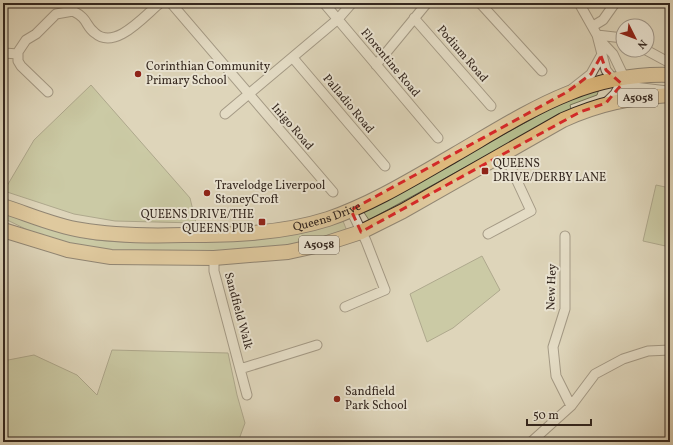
<svg xmlns="http://www.w3.org/2000/svg" width="673" height="445" font-family="Vollkorn,serif">
<style>
.green{fill:#b4bc8d;stroke:#747256}
.lines{fill:none;stroke-linecap:round;stroke-linejoin:round}
.minor-casing{stroke:#5e5246;stroke-width:11}
.highway-casing{stroke:#34271f;stroke-width:16}
.minor{stroke:#eae4d2;stroke-width:9}
.highway{stroke:#dfba7d;stroke-width:14}
.marked{fill:none;stroke:#d62828;stroke-width:3;stroke-dasharray:8 5;stroke-linejoin:round}
.poi-dot{fill:#8f2418;stroke:#eae4d2;stroke-width:1.5}
.labels{text-anchor:middle;dominant-baseline:central;stroke-width:4;stroke-linejoin:round;paint-order:stroke}
.shield{fill:#eae4d2;stroke:#6b6055;stroke-width:1}
.shield-label{font-size:11px;font-weight:bold;fill:#34271f}
.street-label{font-size:12px;fill:#34271f;stroke:#eae4d2}
.poi-label{font-size:12px;fill:#34271f;stroke:#eae4d2;text-anchor:start}
</style>
<rect width="100%" height="100%" fill="#ded5ba"/>
<filter id="stains"><feTurbulence type="fractalNoise" baseFrequency=".005" numOctaves="4"/><feColorMatrix values="0 0 0 0 .2 0 0 0 0 .09 0 0 0 0 .02 0 0 0 .5 -.17"/></filter>
<radialGradient id="worn" r=".72"><stop offset=".6" stop-color="#630" stop-opacity="0"/><stop offset="1" stop-color="#630" stop-opacity=".3"/></radialGradient>
<path class="green" d="M91,85L190,198L196,223L115,221L74,214L4,191L34,140Z
M599,89L597,95L570,105L571,109L369,220L363,211L574,96Z
M656,185L670,188V247L643,241Z
M3,212C32,221 60,233 90,239C113,243 136,242 160,242C225,243 280,239 343,221L347,231L295,245L244,252L96,251L38,235L3,218Z
M482,256L500,290L453,328L427,342L410,294Z
M112,350L228,353L237,395L245,423L238,442H3V361L34,355L77,375L97,395Z"/>
<g class="lines">
<defs>
<path id="minor" d="M171,3L333,192
M324,3L438,138
M480,3L542,71
M579,3L597,35L606,70L613,79L626,86L667,91
M414,18L491,106
M593,26L603,20L615,3
M597,35L623,38
M598,38L613,54L624,77L615,94L606,103
M646,50L670,63
M4,53L18,54
M293,58L385,166
M376,65L427,3
M572,89L591,74L601,56
M48,92L21,66L18,61V52L26,40L36,34L56,14L73,11C89,19 85,26 95,33C115,51 144,16 160,3
M225,114L338,19L352,3
M488,234L531,211L504,153
M565,236V309L553,347L556,376L571,406
M214,258V271L240,369L317,345
M345,307L385,290L366,241L351,210
M240,369L247,395
M531,442L571,406L595,374L623,359L648,351L670,350"/>
<g id="highway">
<path id="s1" d="M3,206C28,214 55,226 81,230C115,236 149,236 184,235C232,235 281,234 328,219C372,204 414,178 454,155C525,114 584,72 670,75"/>
<path d="M3,230L68,250L111,257L214,258L288,252L324,244L361,232L403,211L563,120C601,103 629,98 670,95"/>
</g>
</defs>
<use href="#minor" class="minor-casing"/>
<use href="#highway" class="highway-casing"/>
<use href="#minor" class="minor"/>
<use href="#highway" class="highway"/>
</g>
<path d="M0 0H673V445H0ZM601,56L606,70L622,84L606,103L580,112L361,232L351,210L567,92L591,74Z" fill="#ded5ba" fill-opacity=".55" fill-rule="evenodd"/>
<path class="marked" d="M601,56L606,70L622,84L606,103L580,112L361,232L351,210L567,92L591,74Z"/>
<g class="poi-dot">
<circle cx="138" cy="74" r="4"/>
<rect x="481" y="167" width="8" height="8" rx="2"/>
<circle cx="207" cy="193" r="4"/>
<rect x="258" y="218" width="8" height="8" rx="2"/>
<circle cx="337" cy="399" r="4"/>
</g>
<g class="labels">
<g class="shield">
<rect x="618" y="89" width="40" height="18" rx="3"/>
<rect x="299" y="236" width="40" height="18" rx="3"/>
</g>
<g class="shield-label">
<text x="638" y="98">A5058</text>
<text x="319" y="245">A5058</text>
</g>
<g class="street-label">
<text transform="translate(462 54) rotate(49)">Podium Road</text>
<text transform="translate(390 63) rotate(50)">Florentine Road</text>
<text transform="translate(348 104) rotate(50)">Palladio Road</text>
<text transform="translate(292 127) rotate(49)">Inigo Road</text>
<text stroke="none"><textPath href="#s1" startOffset="330">Queens Drive</textPath></text>
<text transform="translate(552 287) rotate(-88)">New Hey</text>
<text transform="translate(238 311) rotate(75)">Sandfield Walk</text>
</g>
<g class="poi-label">
<text x="146" y="67">Corinthian Community<tspan x="146" dy="14">Primary School</tspan></text>
<text x="493" y="164">QUEENS<tspan x="493" dy="14">DRIVE/DERBY LANE</tspan></text>
<text x="215" y="186">Travelodge Liverpool<tspan x="215" dy="14">StoneyCroft</tspan></text>
<text x="254" y="215" text-anchor="end">QUEENS DRIVE/THE<tspan x="254" dy="14">QUEENS PUB</tspan></text>
<text x="345" y="392">Sandfield<tspan x="345" dy="14">Park School</tspan></text>
</g>
</g>
<rect width="673" height="445" fill="none" stroke="#ded5ba" stroke-width="16"/>
<rect x="4" y="4" width="665" height="437" fill="none" stroke="#34271f" stroke-width="2"/>
<rect x="8" y="8" width="657" height="429" fill="none" stroke="#34271f"/>
<g transform="translate(635 38) rotate(132)"><circle r="19" fill="#eae4d2" stroke="#a1988a"/>
<path d="M0-3L7 15L0 10L-7 15Z" fill="#8f2418"/>
<text y="-6" font-size="11" font-weight="bold" text-anchor="middle" fill="#34271f">N</text>
</g>
<path d="M527 419v6h64v-6" fill="none" stroke="#34271f" stroke-width="2"/>
<text x="533" y="419" font-size="12" fill="#34271f" stroke="#eae4d2" stroke-width="3" paint-order="stroke">50 m</text>
<rect width="100%" height="100%" filter="url(#stains)"/>
<rect width="100%" height="100%" fill="url(#worn)"/>
</svg>
